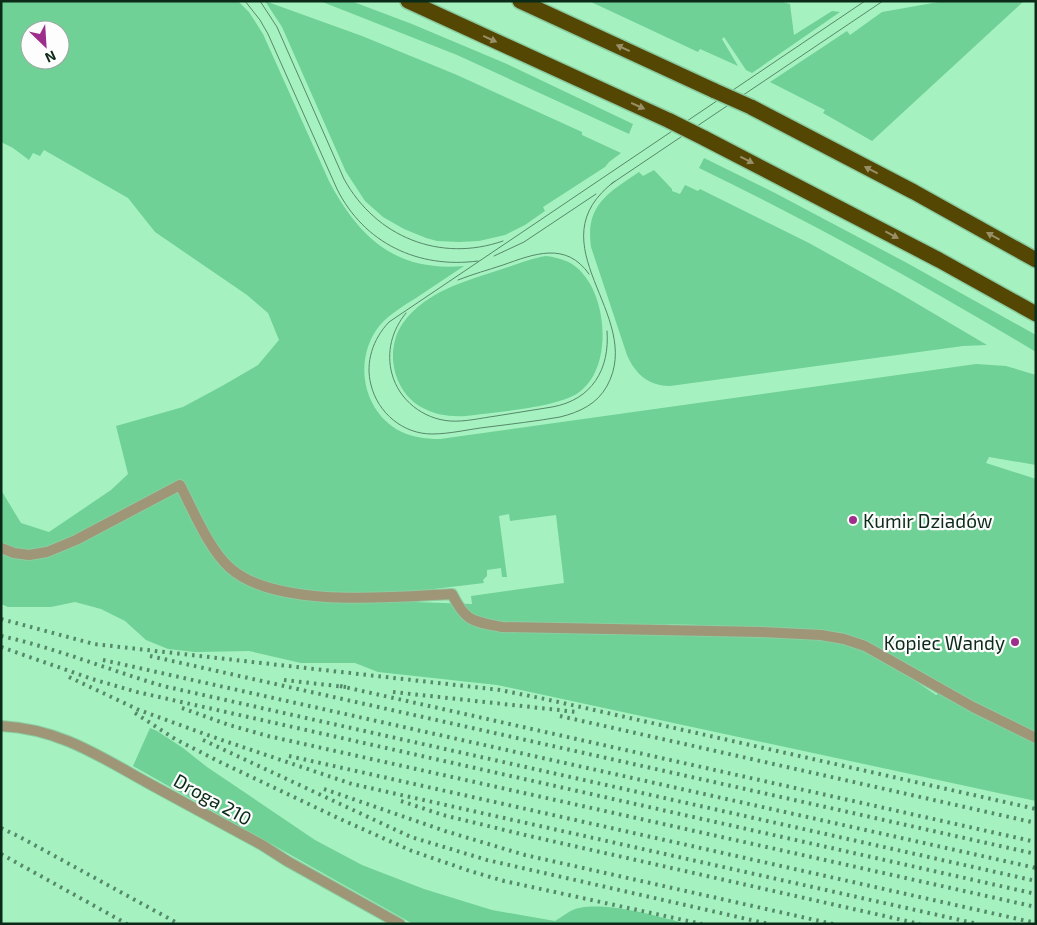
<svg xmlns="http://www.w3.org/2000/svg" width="1037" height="925" font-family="'Exo 2',sans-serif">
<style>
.green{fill:#6fd195;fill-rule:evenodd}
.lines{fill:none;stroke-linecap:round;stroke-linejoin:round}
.lane-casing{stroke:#8acda2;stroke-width:12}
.highway-casing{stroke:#8acda2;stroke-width:18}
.lane{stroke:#9e9677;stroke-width:10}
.highway{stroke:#544603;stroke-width:15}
.tram{stroke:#558969;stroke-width:1}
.rail{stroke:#558969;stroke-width:4;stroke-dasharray:2.5 5;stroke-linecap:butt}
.highway-bridge-casing{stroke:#8acda2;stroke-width:18;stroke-linecap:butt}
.highway-bridge{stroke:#544603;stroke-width:15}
.oneway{fill:#988f67}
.poi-dot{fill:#9e2e8c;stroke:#fdfdfd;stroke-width:2}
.labels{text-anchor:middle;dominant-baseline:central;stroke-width:4.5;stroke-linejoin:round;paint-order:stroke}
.poi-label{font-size:19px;fill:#0b2a18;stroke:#fdfdfd;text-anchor:start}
.street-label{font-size:19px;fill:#0b2a18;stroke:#fdfdfd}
</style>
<rect width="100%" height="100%" fill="#a6f1c0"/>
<path class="green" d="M1,1H238L249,12L263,34L329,181C359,238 396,272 464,266C448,277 432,287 416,298C403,306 390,314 380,325C354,357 361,407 396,429C410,437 425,439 440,439L976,364L1006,366L1036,375V465L989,457L986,463L1036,479V801L497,685L378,672L355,663H301L249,651L195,652L168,649L146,640L125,621L101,609L75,602L51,607H8L1,604V490L21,523L49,532L111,490L128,474L116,426L183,407L222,386L258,365L279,340L268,313L247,295L155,232L128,198L44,150L40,156L33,153L29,160L13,148L1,142ZM30,30H60V60H30ZM509,514L510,521L556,515L564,583L471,596L472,604L415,602L417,591L484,583L483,580L487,576V570L501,568L502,577H507L499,516ZM668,624L759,627L819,630L663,633ZM898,669L937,682V695H936Z
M265,1L362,36L457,75L582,132V135L621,153L609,162L605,167L543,207L545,211L525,225L505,235L479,241L459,242L437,241L426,238L404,229L383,217L365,201L346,172L282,27Z
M320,1H351L412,24L507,64L633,124L629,134L457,55Z
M589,1H779L790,4L794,35L832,11L840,12L752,73L746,70L724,37L722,39L738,66L700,49L698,52Z
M944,1H1024L872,141L823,113L825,110L770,82L847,31L850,35L882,12Z
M704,158L775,193L907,263L1036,335V352C926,286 815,224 699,168Z
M654,170L672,189V191L680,194L685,185L698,191L700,189L809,243L899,293L987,345L963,346L670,386C649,386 635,374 627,355L591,247C585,205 608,193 639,172L643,176Z
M546,256C561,258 574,262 583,274C608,302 612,370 578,393C556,408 494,412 466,416C450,417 435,415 421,407C393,391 384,350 403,323C426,291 466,281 502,269C516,265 531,258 546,256Z
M150,728L157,731L183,748L207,767L315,840L362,865L424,889L492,910L555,921C562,917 571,909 579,908C610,902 656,916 687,924H413L133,766Z"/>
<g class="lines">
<defs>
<path id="lane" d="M1,548L14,553L29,555L47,552L76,540L180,485C193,510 209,549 229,567C274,609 393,597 452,594C466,622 472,621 502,627L761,632L821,635L844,639L865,646L973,707L1036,738
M1,726C60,729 99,756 148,783C186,804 224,824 262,845L287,861L400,924"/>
<path id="highway" d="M408,1L670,121
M520,1L715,91
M751,107L914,192L1036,260
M704,138L939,260L1036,314"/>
</defs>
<use href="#lane" class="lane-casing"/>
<use href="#highway" class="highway-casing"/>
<use href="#lane" class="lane"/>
<use href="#highway" class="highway"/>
<path class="tram" d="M245,1L260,20L268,34L337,189C364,243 418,269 478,261
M260,1L277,27L344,179C376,237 440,263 503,241
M615,181C531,244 646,315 607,386C597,404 580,412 560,417C537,421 512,424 488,427C470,429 450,434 432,434C403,434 378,413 371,385C365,362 373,339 389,322L865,1
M611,184L883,1
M494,256L524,242L596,194
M458,280C473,274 488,270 503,265C534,254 566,241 589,274
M406,313C392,330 386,352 392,374C399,400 423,419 450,421C465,422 481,418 496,416C515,413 533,410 552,407C592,400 610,369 607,331"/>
<path class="rail" d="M1,619L94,644L500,690L545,699L1036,809
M1,636C56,648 109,670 163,686L1036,881
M1,647L92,679L137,692L1036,894
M150,656L1036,854
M103,660L1036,868
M69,677L139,710L213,737L352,784L978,924
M284,680L346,687
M340,686L1036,842
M393,692L577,712
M182,708L229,725L268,736L1036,907
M135,713L175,739L220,762L338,818L412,851L470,871L504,881L702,924
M560,716L1036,823
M203,740L411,837L487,860L769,924
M289,756L1036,923
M324,789L445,831L525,855L833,924
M401,801L443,815L525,835L920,924
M1,828L18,836L179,924
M1,854L127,924"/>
<defs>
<path id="highway-bridge" d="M715,91L751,107
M670,121L704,138"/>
</defs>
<use href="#highway-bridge" class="highway-bridge-casing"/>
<use href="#highway-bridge" class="highway-bridge"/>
</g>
<defs><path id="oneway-solid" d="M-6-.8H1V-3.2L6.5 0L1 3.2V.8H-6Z" transform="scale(1.25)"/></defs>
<g class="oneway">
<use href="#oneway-solid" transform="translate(490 39) rotate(24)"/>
<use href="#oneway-solid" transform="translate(623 48) rotate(-155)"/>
<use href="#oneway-solid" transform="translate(638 106) rotate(24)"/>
<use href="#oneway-solid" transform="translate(747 160) rotate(27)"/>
<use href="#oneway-solid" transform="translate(871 170) rotate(-153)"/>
<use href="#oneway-solid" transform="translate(892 235) rotate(28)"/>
<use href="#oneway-solid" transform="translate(993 236) rotate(-151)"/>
</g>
<g class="poi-dot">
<circle cx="853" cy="520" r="5"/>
<circle cx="1015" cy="642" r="5"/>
</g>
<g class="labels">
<g class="poi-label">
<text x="863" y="520">Kumir Dziadów</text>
<text x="1005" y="642" text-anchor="end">Kopiec Wandy</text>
</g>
<g class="street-label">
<text transform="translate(213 799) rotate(29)">Droga 210</text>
</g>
</g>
<rect width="1037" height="925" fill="none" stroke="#0b2a18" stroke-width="5"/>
<g transform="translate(45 45) rotate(155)"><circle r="24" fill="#fdfdfd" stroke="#9ca9a1"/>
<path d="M0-4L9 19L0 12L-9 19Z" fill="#9e2e8c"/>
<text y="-8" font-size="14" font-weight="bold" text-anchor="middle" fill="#0b2a18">N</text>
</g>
</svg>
